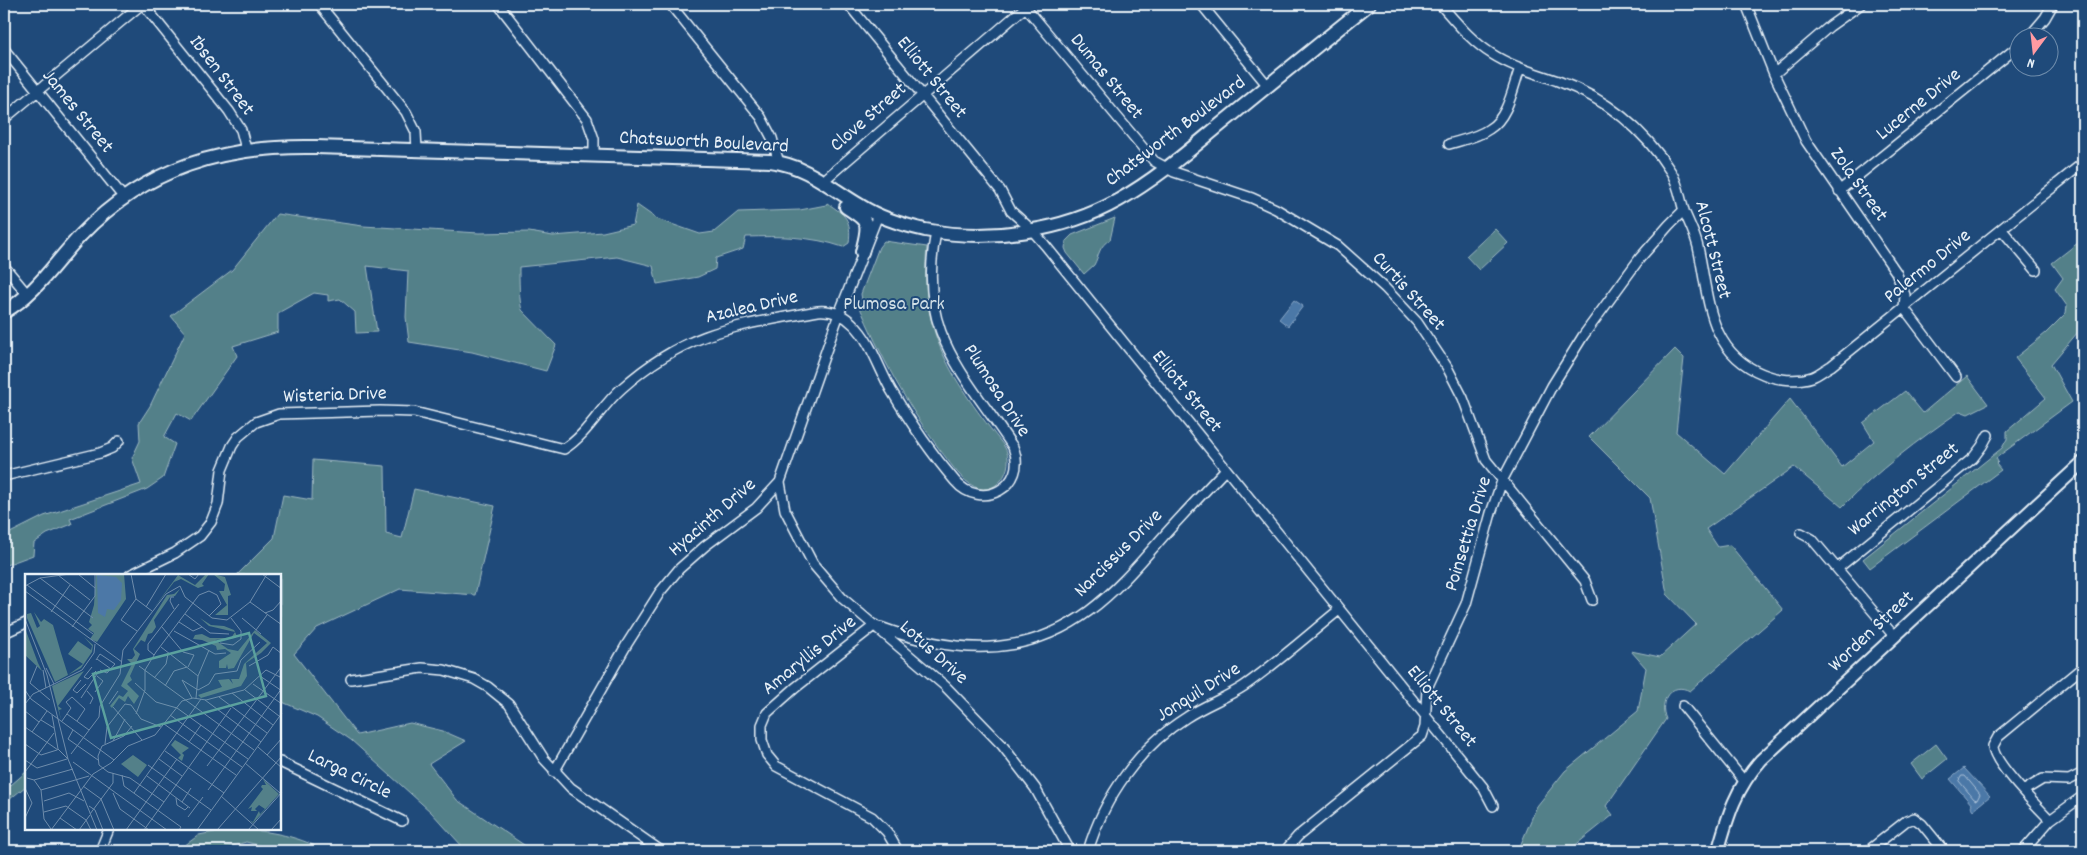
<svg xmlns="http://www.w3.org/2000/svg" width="2087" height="855" font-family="Dekko,sans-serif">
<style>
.green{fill:#538089;stroke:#9eb8c0}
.water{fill:#4c78a7;stroke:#8aa8c7}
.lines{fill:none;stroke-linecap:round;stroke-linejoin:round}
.shore{stroke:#aac1d8;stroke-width:1}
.minor-casing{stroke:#e8f1f8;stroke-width:12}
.tertiary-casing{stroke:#e8f1f8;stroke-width:15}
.secondary-casing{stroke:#e8f1f8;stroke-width:16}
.minor{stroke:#1f4a7a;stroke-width:9}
.tertiary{stroke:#1f4a7a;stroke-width:11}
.secondary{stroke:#1f4a7a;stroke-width:12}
.labels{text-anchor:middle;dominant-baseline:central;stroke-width:4;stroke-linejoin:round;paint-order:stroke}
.street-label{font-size:20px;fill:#e8f1f8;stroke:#1f4a7a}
.park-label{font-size:20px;fill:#d2e0e7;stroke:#1f4a7a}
.inset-road{fill:none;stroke:#6f8dac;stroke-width:1}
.view{fill:#5ba19e;fill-opacity:0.15;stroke:#5ba19e;stroke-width:2.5}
.inset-edge{fill:none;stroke:#e8f1f8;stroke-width:2.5}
</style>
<rect width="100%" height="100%" fill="#1f4a7a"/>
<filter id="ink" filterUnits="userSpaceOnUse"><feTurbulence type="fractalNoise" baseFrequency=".02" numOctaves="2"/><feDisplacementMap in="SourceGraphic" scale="10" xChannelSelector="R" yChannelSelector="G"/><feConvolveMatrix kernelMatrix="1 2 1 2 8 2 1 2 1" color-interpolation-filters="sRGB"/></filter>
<g filter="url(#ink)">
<path class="green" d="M827,203C845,215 852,219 849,243L843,247C811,236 779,236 746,237L743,249L716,258L715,269L698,277L657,284L653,266L617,257L519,267C519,278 519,301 522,310L556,345L546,371L472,352L409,342L406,317L408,271L367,266L377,332L356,333L355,312L340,299L328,301V295L314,293L278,313V332L233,346L237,356L191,421L177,413L164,437L175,444L163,478L147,489L70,519L72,524L47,534L34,543L33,555L6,565L4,560V536L44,516L141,484L132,458L140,441L139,423L150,406L185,333L171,316L232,270L277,214L363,226L479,233L529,232L553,236L603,232L633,225L637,205L657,219L700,234L714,232L738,212L800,210L826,205Z
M1115,218L1110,240C1099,245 1099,256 1094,265C1091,268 1087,271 1084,274L1067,253L1065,248L1066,241L1072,235Z
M1495,229L1508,243L1479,270L1466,256Z
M2083,239V326L2051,364L2072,402L1996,458L1998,462L1996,464L2001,470L1870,568L1863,559L2002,448L2007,439V431L2046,398L2015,358L2046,333L2066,313L2067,306L2055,289L2063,278L2052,263Z
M884,241L927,247C918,333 954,382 1004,446C1018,468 994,502 970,484C958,476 949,461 940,450C906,404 880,355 858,303L862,300L861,294L879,247Z
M1675,349L1684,358L1676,432L1725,474L1790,399L1842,467L1874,441L1863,423L1905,391L1923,413L1967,376L1988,404L1968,414L1960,411C1918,440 1877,471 1842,507L1794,467L1706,529L1718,547L1730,545L1783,610L1690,691C1671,681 1658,701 1666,719L1606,806L1613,815L1568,851H1518L1537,806L1565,771L1638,711L1646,668L1631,651L1660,657L1696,624L1667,594L1650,498L1589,437Z
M313,460L385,466L386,534L402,538L414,489L495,506L475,595L400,589L317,628L294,654L357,735L410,723L443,731L466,741L429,764L457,800L533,851H461L462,846L431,812L351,740L317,717L280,701V575H237L274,538L283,495L312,500Z
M1936,744L1947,759L1922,779L1911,764Z
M26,772V786L4,804V791Z
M229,829C259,829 299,835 324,851H282L246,842L216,851H177L199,835Z"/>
<path class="water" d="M1294,300L1303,306L1288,326L1279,319Z
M1964,768L1990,796L1973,810L1971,807L1972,805L1950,779Z"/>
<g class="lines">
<path class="shore" d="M1962,776H1965L1980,794L1977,800L1974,799L1959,781Z"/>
<defs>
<path id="minor" d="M143,4L229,111L241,130L246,149
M319,4L406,112L416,132L417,150
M498,4L587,119L594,139V156
M670,4L761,117L772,138L779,163
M848,4L1000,190L1011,211L1032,230L1045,245L1483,787L1493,806
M1023,4L1154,161L1174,172L1252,198L1276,209L1338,246L1385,288L1417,322L1447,367L1463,398L1486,460L1585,581L1592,600
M1201,4L1268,86
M1440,4C1456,22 1471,41 1492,54C1512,67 1536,73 1558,81C1605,98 1644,129 1671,172C1679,185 1680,198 1684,211C1689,223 1695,234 1698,247C1709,296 1707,352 1763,374C1777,380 1797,382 1812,377C1818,375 1825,369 1831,366L2083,163
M1746,4L1774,74L1806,141L1896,272L1905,295L1904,308L1956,377
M2028,38L2045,18L2053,4
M4,49L124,198
M1774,74L1830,26L1861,4
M4,119L142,4
M1449,144C1462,140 1478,137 1489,129C1508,118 1513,87 1520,68
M823,181L1029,4
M1839,191L2020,45
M2002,230L2036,270
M4,266L28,295
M4,476L100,453L112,448L119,441
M780,482L785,510L813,564L842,598L945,686L1002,745L1035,788L1070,851
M1801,533L1812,539L1894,636
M1838,568L1973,458L1982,446L1988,435
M130,575L175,553L200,536L211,522L218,504L222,470L232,446L238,437L256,422L279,414L380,411L414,412L564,449C588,434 601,406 622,388C687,330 737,326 818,311C832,310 843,314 853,324C871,341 879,369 891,390C910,422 931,453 955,481C981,512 1029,486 1013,447C962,370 916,332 936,232
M875,625L795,688L767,713L762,725V740L767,755L776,766L872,817L887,832L898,851
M880,627C953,654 1024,659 1089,611C1120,588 1144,558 1169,530C1188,509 1207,489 1226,469
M4,633L26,623
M351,679L422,668L444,670L474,679L488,687L509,704L544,759L571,788L661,851
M1683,706L1744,781
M280,762L402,821
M554,772L627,644L660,592L679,569L705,546L756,508L780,482L839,314L878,215
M2023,791L2043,779L2069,780L2083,773
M2050,820C2037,806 1993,763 1993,746L1998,737L2083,667
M100,851L109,829
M1088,851C1104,797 1139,747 1187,717C1205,705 1226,698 1244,686C1277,663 1308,635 1339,610
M1285,851L1298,836L1422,736L1425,727L1427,688L1466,604L1491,513L1502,481L1552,386L1583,336L1640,258L1669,225L1684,210
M1868,851L1906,821L1914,818L1922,824L1944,851
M2023,851L2050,820L2083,796"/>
<path id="tertiary" d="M1718,851C1728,815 1736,788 1761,760L2083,462"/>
<path id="secondary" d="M846,207C871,223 869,223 862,252
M4,312C37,293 55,262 81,235C146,167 224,145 316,147L770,161C808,166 830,188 861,206C880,218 903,225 925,230C989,242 1062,232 1119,200C1160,177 1195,145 1231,116C1277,78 1323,41 1369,4"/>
</defs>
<use href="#minor" class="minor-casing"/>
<use href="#tertiary" class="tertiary-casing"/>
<use href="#secondary" class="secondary-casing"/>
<use href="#minor" class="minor"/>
<use href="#tertiary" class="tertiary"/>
<use href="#secondary" class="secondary"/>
</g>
</g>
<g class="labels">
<g class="street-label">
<text transform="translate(221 76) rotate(53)">Ibsen Street</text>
<text transform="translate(1106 77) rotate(51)">Dumas Street</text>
<text transform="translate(931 78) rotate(51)">Elliott Street</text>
<text transform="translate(1919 105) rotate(-39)">Lucerne Drive</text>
<text transform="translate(77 112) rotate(51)">James Street</text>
<text transform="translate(869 118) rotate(-41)">Clove Street</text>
<text transform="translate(1176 132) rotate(-37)">Chatsworth Boulevard</text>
<text transform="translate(704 143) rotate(3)">Chatsworth Boulevard</text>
<text transform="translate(1858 185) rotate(55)">Zola Street</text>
<text transform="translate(1712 250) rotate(76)">Alcott Street</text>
<text transform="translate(1928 267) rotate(-39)">Palermo Drive</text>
<text transform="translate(1408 292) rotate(48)">Curtis Street</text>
<text transform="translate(752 308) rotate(-13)">Azalea Drive</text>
<text transform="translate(996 391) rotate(57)">Plumosa Drive</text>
<text transform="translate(1186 392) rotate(51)">Elliott Street</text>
<text transform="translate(335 396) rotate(-2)">Wisteria Drive</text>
<text transform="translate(1904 490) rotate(-39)">Warrington Street</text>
<text transform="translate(713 518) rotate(-41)">Hyacinth Drive</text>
<text transform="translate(1469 534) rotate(-73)">Poinsettia Drive</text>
<text transform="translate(1119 554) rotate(-45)">Narcissus Drive</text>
<text transform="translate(1872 632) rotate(-43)">Worden Street</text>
<text transform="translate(933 653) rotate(42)">Lotus Drive</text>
<text transform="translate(810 656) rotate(-39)">Amaryllis Drive</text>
<text transform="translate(1199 693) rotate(-32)">Jonquil Drive</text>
<text transform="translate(1441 707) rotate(51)">Elliott Street</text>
<text transform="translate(349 775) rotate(26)">Larga Circle</text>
</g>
<g class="park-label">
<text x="894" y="305">Plumosa Park</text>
</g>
</g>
<g transform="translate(25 574)">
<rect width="256" height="256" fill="#1f4a7a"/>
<path d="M71,0H99L101,25L72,68L65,65L69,59L63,55L67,51L64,48L69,31ZM181,0H184L177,10L179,12L173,14L156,5L149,8L128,35L153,1L170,11ZM188,0L200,3L206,21L203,22V41H190L202,31L194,17H199L200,10ZM155,15L150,22L145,23L129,46L131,53L127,59L123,60L120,68L116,66L109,75L115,80L105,102L107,106L102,110L114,122L109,130L103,122L100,128L94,124L87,134L85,132L94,121L98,123L103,117L96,112L107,90L102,85H107L110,81L108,75L142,21L149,20ZM9,38L16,48L19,45L28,51L36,79L43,101L30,108L2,44V40L6,39L12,54L15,52ZM175,44L186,51L199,52L209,56L212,62L210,64L190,66L203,75L213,77L230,56L246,69L236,79L221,89L222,102L216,112L176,124L173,121L197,113L193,106L204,105L208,110L206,105H214L219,90L242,69L229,59L209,94L203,95L202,90L201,94H194V87L206,79L200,75L192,76L191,72L177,66L168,65L170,61L177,60L185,64H206L210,58L184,52ZM0,54L13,89L17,97L0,81ZM59,63L68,71L67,78L56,94L43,101L58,90L43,80L53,67L66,76L67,72ZM59,97L33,132L37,135L34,136L36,146L27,112ZM150,166L164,174L157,179L159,181L157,187L153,184L156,181L146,171ZM108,181L122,191L113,203L96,190ZM238,205L254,220L228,249L224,246L228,248L234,237L235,240L240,235L234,231L230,235L232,237H226L227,233L223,235L238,215L236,213L237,211H241Z" fill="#538089"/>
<path d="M72,1L91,3L97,9L96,26L89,36L82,35L80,43L73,39Z" fill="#4c78a7"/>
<path class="inset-road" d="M53,0L70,14M106,0L111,25L96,46L112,57M163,0L170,5L174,0M237,0L257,15M33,1L65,26M15,4L68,44M2,11L68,60M0,12L15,4L45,0M0,17L97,88M111,25L127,37M225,28L257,51M121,33L141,0M149,35L145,27L146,23H149M26,38L45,11M240,39L248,36L257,26M160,40L185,59L204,60M184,42L196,30L192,21L184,17M217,44L236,60M0,45L22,101L43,185L72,256M154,48L168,57L177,53M47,53L70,22V0M137,53L158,78L169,81L163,93M231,56L242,41M149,57L190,80L201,79M195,69L208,71L216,65V57L206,44M136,73L173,102M129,81L123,76V70L154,30M72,85L86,95M71,86L75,80L90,90L82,99L75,96M12,92L5,109L25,126M114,92L229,176M224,92L243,81L248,73L257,80M67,93L59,103L63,105L71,97M18,96L21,114M235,102L257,117M129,104L141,90L143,80M56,106L48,116L52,119L61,110M110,109L131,128L152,134L223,185M29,110L57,96L69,79L70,70M228,110L257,130M140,112L149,97L162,93M0,116L6,125L89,186M220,116L254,142M62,117L68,124L65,130M70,118L78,107L72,102M207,119L248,151M194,123L242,159M56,124L74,97M167,124L157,106L173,116L184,110L190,100L212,97L216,86L235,68M171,124L173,102L184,76M180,126L236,168M0,130L8,120L29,110L21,94M84,130L93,117M88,133L117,166M0,137L14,148M42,140L64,156M111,140L120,116V96L131,78L174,21L184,17M27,141L33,175L43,185M145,141L217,193M16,146L29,154M37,147L46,134L41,128L47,123L60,135L52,147M139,150L211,201M107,152L99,162L77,172L73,182L74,191L83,198L105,204L139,228M0,153L33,176M48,156L43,165L73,186M7,158L22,137M88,167L100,145M164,168L176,151M0,170L16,181L32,176M80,170L82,153L100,130L106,131L116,145L136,153M233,173L257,194M140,177L199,219M46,180L74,143L75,132L95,100L98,76L141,20L155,12L160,23L187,44L202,46L225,28L242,0M242,181L257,164M134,185L157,202M0,186L12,194L42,185M48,188L142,256M220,189L255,219M123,191L186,236M182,192L257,92M0,198L29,159M97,201L99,212L156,253L154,256M122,202L165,234M2,204L9,206L16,216L19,245L26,255M9,206L48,195M58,212L76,225L89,256M0,214L7,229L0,244M16,216L64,202M183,216L257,114M88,219L95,235L124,256M109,219L176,125M196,222L234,256M151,224L152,231L160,236L163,233M19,227L44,219L59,227M157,228L166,214M64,232L70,236L78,256M19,238L41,232L61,246L66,256M65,240L88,209V199M163,243L178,223M35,244L52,256M26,256L68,200L86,189L103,172L130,161L157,127L168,124L181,126L219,116L241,96L257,104M54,256L65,241M101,256L152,185M119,256L206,134M172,256L257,139M192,256L257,182M223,256L257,218M246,256L257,244"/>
<path class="view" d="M224,59L241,122L86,164L68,100Z"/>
<rect width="256" height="256" class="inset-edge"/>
</g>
<rect width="2087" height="855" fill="none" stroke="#1f4a7a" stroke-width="20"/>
<rect x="10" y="10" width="2067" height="835" fill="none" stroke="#e8f1f8" stroke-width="2" filter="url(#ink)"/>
<g transform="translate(2034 52) rotate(195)"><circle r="24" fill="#1f4a7a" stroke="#6f8dac"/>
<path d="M0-4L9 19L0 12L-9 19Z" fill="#ff9aa2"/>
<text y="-8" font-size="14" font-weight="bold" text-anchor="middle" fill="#e8f1f8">N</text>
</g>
</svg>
